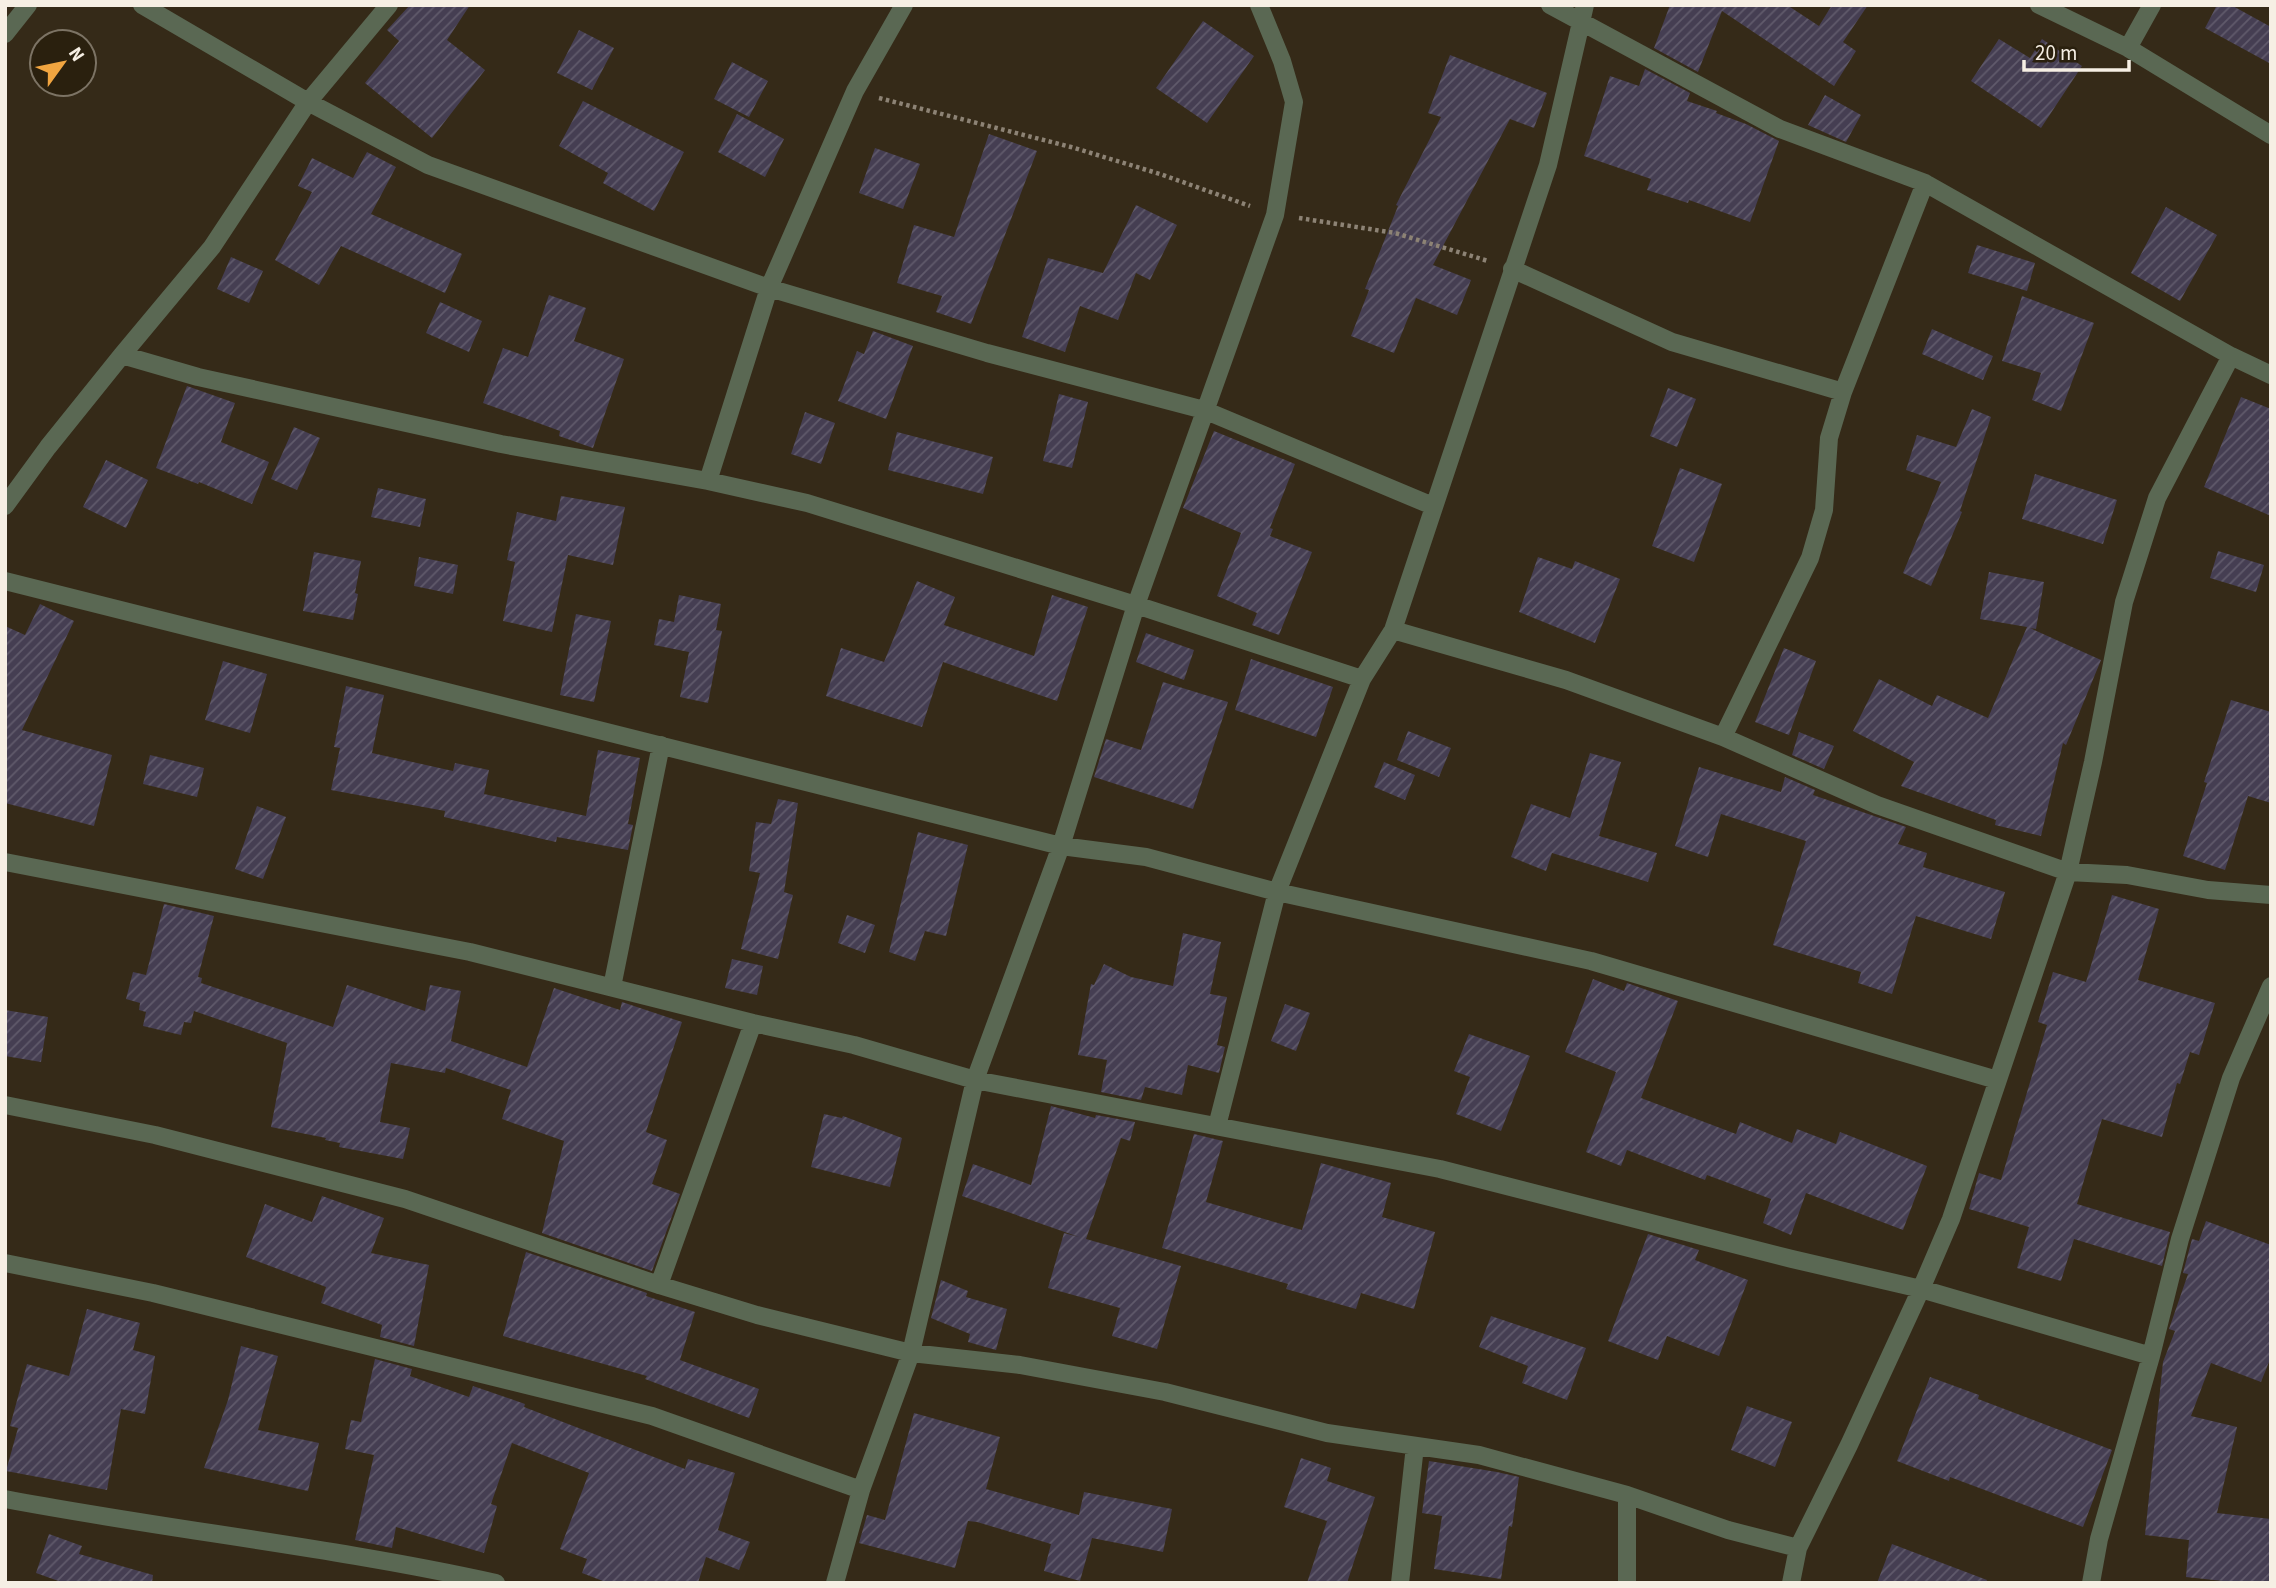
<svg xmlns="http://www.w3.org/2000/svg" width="2276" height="1588" font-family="'Source Sans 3',sans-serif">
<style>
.building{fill:url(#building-hatch)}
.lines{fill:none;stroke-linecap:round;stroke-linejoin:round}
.path{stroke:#8d8375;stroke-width:4.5;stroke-dasharray:3.5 3.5;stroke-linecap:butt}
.minor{stroke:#5a6853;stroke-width:18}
</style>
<defs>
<pattern id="building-hatch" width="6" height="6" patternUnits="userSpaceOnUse" patternTransform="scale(1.75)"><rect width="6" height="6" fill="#453e52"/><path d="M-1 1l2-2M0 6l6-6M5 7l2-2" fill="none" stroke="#605a6b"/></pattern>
</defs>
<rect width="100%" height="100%" fill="#352a18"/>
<path class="building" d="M410,5H470L447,40L485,70L432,138L365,83L399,41L387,30Z
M1670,5H1787L1819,26L1832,5H1868L1843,42L1856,51L1834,86L1722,11L1698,72L1654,48Z
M2217,5H2231L2271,27V64L2205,28Z
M1203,21L1254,56L1207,123L1156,88Z
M579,30L614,48L592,90L557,73Z
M1999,39L2030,58L2042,39L2082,66L2041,128L1971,81Z
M1450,55L1547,93L1534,128L1510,119L1433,265L1471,280L1457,315L1416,298L1394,353L1351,336L1369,290L1365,289L1398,206L1396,205L1441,117L1428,113Z
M732,62L768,81L749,117L714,99Z
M1645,69L1690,93L1687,101L1717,111L1716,113L1746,124L1779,141L1750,222L1689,200L1688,203L1647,190L1651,179L1584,156L1610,76L1639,86Z
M1825,95L1861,115L1846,142L1808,125Z
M583,101L684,152L654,211L603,183L608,173L559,146Z
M737,114L784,139L765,177L718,152Z
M989,134L1037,151L971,324L936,312L942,296L897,283L914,225L954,237Z
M875,148L920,164L903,209L859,193Z
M367,152L396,167L371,214L462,254L445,293L341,246L319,285L275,260L312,192L298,186L312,158L353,178Z
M1136,205L1177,225L1150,280L1136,273L1118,320L1080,306L1065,352L1022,337L1048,258L1103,273Z
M2166,207L2217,235L2180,301L2131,273Z
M1977,245L2035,263L2027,291L1968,273Z
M231,257L263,271L249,303L217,289Z
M549,295L586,308L574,341L624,359L593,448L559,436L560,431L483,403L503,348L528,357Z
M2022,296L2094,323L2061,411L2032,400L2041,373L2002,361Z
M440,302L482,321L469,352L426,333Z
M1932,329L1993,356L1983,380L1922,354Z
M873,331L913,346L886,419L838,401L857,351L864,354Z
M187,386L235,403L221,442L269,462L252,504L199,482L198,484L156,468Z
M1668,388L1696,399L1677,447L1650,436Z
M1059,394L1088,402L1072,468L1043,461Z
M2241,397L2271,409V516L2204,487Z
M1972,409L1991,417L1960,511L1962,512L1931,586L1903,573L1941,482L1906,470L1917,435L1956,447Z
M805,412L835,423L821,464L791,454Z
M294,427L320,438L297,490L271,479Z
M1214,431L1295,464L1270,528L1273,529L1270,536L1312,552L1279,635L1252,625L1257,613L1217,596L1241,533L1183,508Z
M897,432L993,457L983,494L888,470Z
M106,460L148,480L126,528L83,507Z
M1680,468L1722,484L1694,562L1652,546Z
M2035,474L2117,500L2103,544L2022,519Z
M378,488L426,499L420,527L371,517Z
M561,496L625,507L613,565L568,555L552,632L503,621L515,562L507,560L517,512L556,521Z
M2218,551L2264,565L2256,592L2210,578Z
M314,552L361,561L355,593L358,594L353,620L303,611Z
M419,557L458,565L453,594L414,586Z
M1538,557L1572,569L1575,561L1620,579L1595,643L1519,612Z
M1989,572L2044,582L2036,629L2030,628L2101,660L2066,745L2063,743L2041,836L1995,825L1996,820L1901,786L1914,762L1853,731L1879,679L1932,706L1937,695L1988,718L2027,627L1980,619Z
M917,581L955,597L944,625L1034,656L1052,595L1088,607L1057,701L943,662L922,727L826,696L841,648L884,662Z
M679,595L721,604L716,630L722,631L708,703L680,697L689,652L654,645L659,619L674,622Z
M40,604L74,621L22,730L112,755L94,826L5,803V626L25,635Z
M576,614L611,621L594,702L560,695Z
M1146,633L1194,650L1184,680L1136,662Z
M1784,648L1816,661L1789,735L1755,722Z
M1251,659L1333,687L1316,737L1235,710Z
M223,661L267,674L250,733L205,720Z
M1163,682L1228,702L1193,809L1094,777L1106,739L1141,750Z
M346,686L384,695L372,753L453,771L455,763L489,770L484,794L586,816L598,750L640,758L628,824L633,825L628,850L557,837L556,842L444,817L445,811L331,790L340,748L334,747Z
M2231,700L2271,712V803L2248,796L2225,870L2183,856L2207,783L2204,782Z
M1408,731L1451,748L1439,777L1397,760Z
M1799,732L1834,746L1824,769L1792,755Z
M1590,753L1621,762L1599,836L1657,853L1648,882L1552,853L1546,871L1511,857L1531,804L1570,818Z
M150,755L204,768L197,797L143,784Z
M1384,762L1415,775L1405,800L1374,787Z
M1699,767L1781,792L1785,777L1815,790L1813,795L1906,827L1898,844L1927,853L1923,867L2005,892L1991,939L1916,916L1892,994L1858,983L1861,972L1773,945L1806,841L1721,814L1708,857L1675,846Z
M778,799L798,803L784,892L793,895L778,959L741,949L760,873L749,871L756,822L771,824Z
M257,806L286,817L263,879L235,869Z
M918,832L968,845L946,936L925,931L915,961L889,952Z
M2112,895L2159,909L2138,980L2215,1003L2199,1055L2190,1052L2180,1084L2177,1083L2162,1137L2102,1119L2077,1204L2170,1232L2162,1266L2074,1239L2061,1281L2017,1268L2029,1227L1969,1209L1979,1173L2001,1180L2047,1025L2038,1022L2053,972L2086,982Z
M164,904L214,916L198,977L202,978L201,983L333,1027L347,985L425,1011L430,985L461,991L451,1041L527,1067L554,988L620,1010L622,1002L682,1022L646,1132L667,1140L652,1184L680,1194L652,1271L542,1233L564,1141L502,1119L511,1090L446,1068L445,1073L391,1063L380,1122L410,1128L403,1159L339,1147L340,1143L325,1140L326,1138L271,1127L287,1043L194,1011L191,1023L184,1022L181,1035L143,1026L146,1012L139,1010L140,1003L126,999L133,972L146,975Z
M847,915L875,925L865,953L838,943Z
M1183,933L1221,942L1210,994L1227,997L1217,1045L1225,1047L1219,1073L1188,1065L1182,1095L1145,1087L1141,1100L1101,1092L1107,1060L1078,1055L1091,984L1094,985L1104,964L1131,977L1173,986Z
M732,959L763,966L757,995L725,988Z
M1593,979L1624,991L1627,983L1678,1001L1641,1098L1736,1134L1740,1122L1792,1143L1797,1129L1836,1144L1840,1132L1927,1166L1903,1230L1806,1193L1791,1235L1763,1223L1771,1199L1707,1175L1705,1180L1627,1150L1621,1166L1586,1152L1616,1072L1565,1052Z
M1285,1004L1310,1013L1296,1051L1271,1041Z
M5,1010L48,1017L41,1062L5,1056Z
M1469,1034L1530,1056L1501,1131L1456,1114L1470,1077L1454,1071Z
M1051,1106L1095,1118L1096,1115L1135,1122L1130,1141L1121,1138L1086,1239L1181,1266L1157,1349L1112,1336L1120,1308L1048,1288L1064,1233L1079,1237L962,1196L973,1164L1031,1185Z
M824,1114L842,1118L843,1116L902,1138L890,1187L811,1167Z
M1194,1134L1223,1141L1206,1202L1302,1230L1321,1163L1391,1183L1382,1217L1435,1232L1414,1309L1361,1293L1356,1309L1286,1289L1288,1284L1162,1248Z
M322,1196L384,1218L371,1253L429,1265L414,1346L380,1337L382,1325L321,1303L326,1287L246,1257L265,1204L312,1222Z
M2206,1221L2271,1245V1357L2261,1382L2211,1363L2191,1416L2237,1427L2217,1513L2271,1519V1583H2241L2186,1577L2189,1540L2145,1535L2163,1362L2175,1331L2169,1329L2188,1274L2183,1273L2192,1239L2199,1241Z
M1648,1234L1699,1250L1695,1260L1748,1280L1719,1356L1667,1336L1658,1360L1608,1341Z
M526,1252L647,1293L646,1296L695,1312L680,1360L759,1389L749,1418L645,1379L647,1376L503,1336Z
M941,1280L968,1291L966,1297L1007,1309L996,1350L968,1342L970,1334L931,1318Z
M87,1309L140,1323L133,1350L155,1356L145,1414L121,1409L107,1490L6,1471L18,1428L10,1426L27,1364L69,1376Z
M1491,1316L1586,1348L1567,1400L1522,1383L1528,1366L1479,1347Z
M241,1346L278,1356L258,1430L319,1443L308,1491L204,1468L228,1400Z
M375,1359L412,1369L410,1376L469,1397L473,1386L525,1404L524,1407L685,1469L688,1459L735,1473L718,1530L750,1542L739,1570L706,1557L698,1583H608L582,1573L587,1559L560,1549L589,1473L512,1443L491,1504L497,1506L484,1553L396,1527L392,1548L355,1540L374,1455L345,1449L351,1420L361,1422Z
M1930,1377L1979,1395L1978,1399L2112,1450L2083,1527L1950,1477L1949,1481L1897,1461Z
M1747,1406L1792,1422L1775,1467L1731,1450Z
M914,1413L1000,1437L986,1489L1079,1515L1084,1492L1172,1509L1163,1552L1092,1538L1080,1581L1044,1571L1051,1544L977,1522L968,1521L955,1568L859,1543L867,1515L885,1520Z
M1301,1458L1331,1468L1327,1481L1375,1497L1347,1583H1307L1327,1521L1284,1507Z
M1429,1461L1497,1472L1519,1477L1512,1527L1509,1526L1501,1579L1434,1569L1442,1516L1422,1513Z
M49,1534L82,1546L79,1554L153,1575L152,1583H64L36,1573Z
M1892,1544L1987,1580L1986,1583H1877Z"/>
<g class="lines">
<path class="path" d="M879,98L1071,147L1160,174L1250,206
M1299,218L1395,233L1488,261"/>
<path class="minor" d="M142,5L308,102L428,165L769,288L987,353L1204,410L1433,506
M1550,5L1780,129L1925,183L2231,356L2271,375
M2039,5L2128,48L2271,135
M5,34L28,5
M2128,48L2152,5
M1512,269L1672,342L1843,392
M122,355L198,377L501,444L708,481L807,503L1136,605L1362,679
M708,481L769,288L855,91L904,5
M5,506L48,447L122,355L212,247L308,102L389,5
M5,581L1061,846L1146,857L1277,892L1591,961L1997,1080
M1393,630L1566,680L1723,737L1877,805L2068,872L2127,875L2208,890L2271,895
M1723,737L1810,558L1824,510L1829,438L1843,392L1925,183
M5,862L470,952L753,1023L854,1045L975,1080L1440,1169L1792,1259L1921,1289L2151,1356
M612,987L661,745
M5,1105L155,1135L405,1199L659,1285L757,1315L911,1353L1020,1365L1165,1392L1327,1433L1479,1455L1627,1495L1728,1530L1798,1548
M1217,1126L1277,892L1362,679L1393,630L1548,165L1585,5
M5,1263L153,1293L652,1416L861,1490
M659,1285L753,1023
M5,1499C168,1530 334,1547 496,1583
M835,1583L861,1490L911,1353L975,1080L1061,846L1136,605L1275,215L1294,102L1282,61L1259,5
M1400,1583L1415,1446
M1627,1583V1495
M1791,1583L1798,1548L1849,1445L1921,1289L1951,1219L2068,872L2093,762L2124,602L2157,498L2231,356
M2091,1583L2099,1539L2151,1356L2180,1239L2231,1078L2271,986"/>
</g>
<rect width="2276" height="1588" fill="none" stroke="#f6efe4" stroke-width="14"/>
<g transform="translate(63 63) rotate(57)"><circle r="33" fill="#2a200e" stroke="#7c7364" stroke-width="2"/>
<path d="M0-5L12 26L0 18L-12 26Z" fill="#f1a540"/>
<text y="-10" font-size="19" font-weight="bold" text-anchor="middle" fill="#f6efe4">N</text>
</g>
<path d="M2024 60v10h105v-10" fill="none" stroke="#f6efe4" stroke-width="3.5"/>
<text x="2035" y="60" font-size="21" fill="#f6efe4" stroke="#2a200e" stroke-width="5" paint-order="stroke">20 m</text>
</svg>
